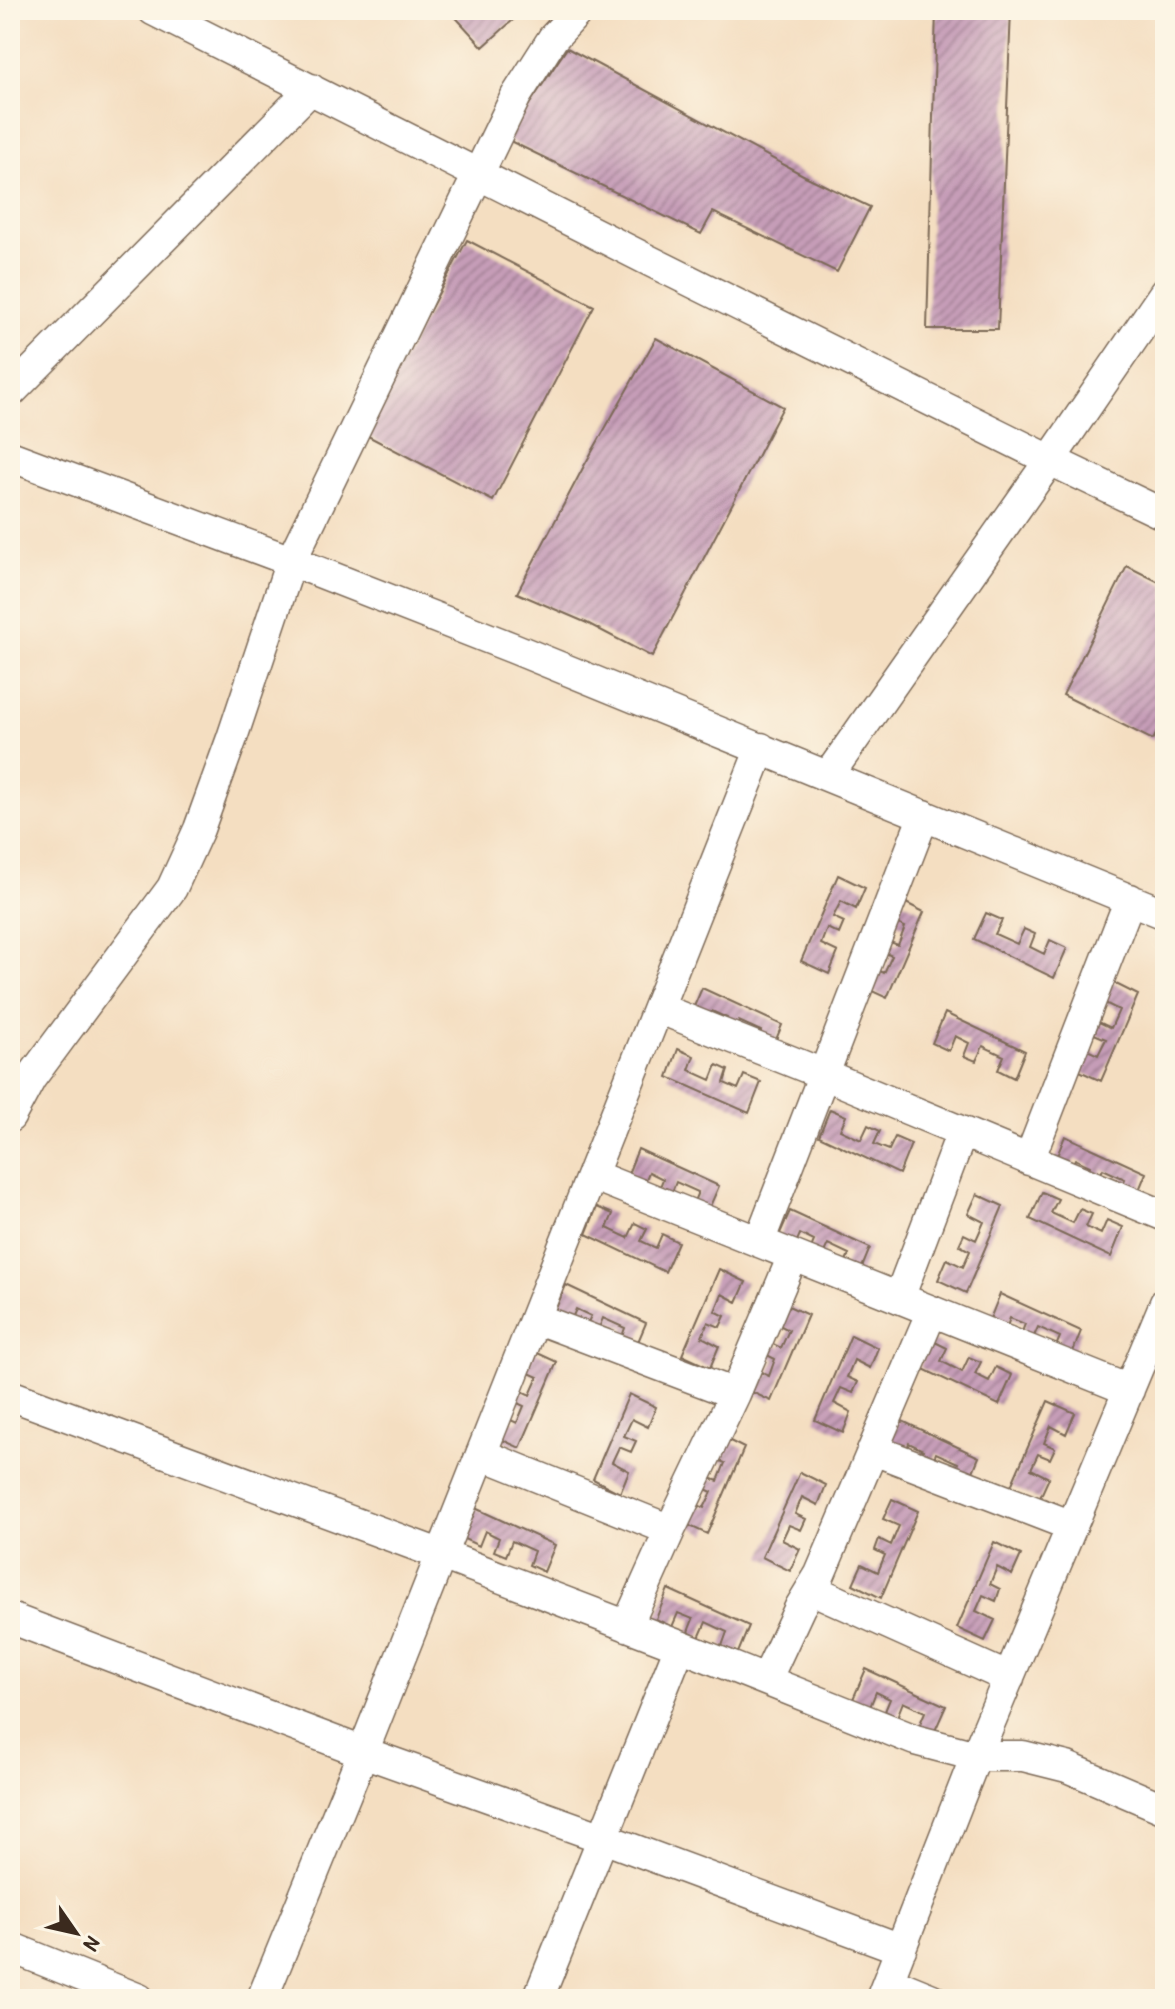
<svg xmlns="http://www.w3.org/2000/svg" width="1175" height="2009" font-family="'Patrick Hand',sans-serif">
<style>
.building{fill:url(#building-hatch)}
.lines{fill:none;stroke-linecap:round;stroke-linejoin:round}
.street-casing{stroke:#7c6957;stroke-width:33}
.street{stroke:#fff;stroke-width:30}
</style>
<defs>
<pattern id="building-hatch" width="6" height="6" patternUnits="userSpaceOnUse" patternTransform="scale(2)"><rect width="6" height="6" fill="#c69db8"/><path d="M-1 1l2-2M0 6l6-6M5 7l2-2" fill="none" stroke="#a28095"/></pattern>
</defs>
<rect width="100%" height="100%" fill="#fcf5e5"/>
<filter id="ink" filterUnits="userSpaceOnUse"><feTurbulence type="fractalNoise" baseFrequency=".0125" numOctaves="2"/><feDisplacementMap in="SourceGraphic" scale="16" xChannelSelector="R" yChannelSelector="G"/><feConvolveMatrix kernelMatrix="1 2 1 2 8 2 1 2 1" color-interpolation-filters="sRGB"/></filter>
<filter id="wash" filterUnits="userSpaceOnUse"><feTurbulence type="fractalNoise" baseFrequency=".006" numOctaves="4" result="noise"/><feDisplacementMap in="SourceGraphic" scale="32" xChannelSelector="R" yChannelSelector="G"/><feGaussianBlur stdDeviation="1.8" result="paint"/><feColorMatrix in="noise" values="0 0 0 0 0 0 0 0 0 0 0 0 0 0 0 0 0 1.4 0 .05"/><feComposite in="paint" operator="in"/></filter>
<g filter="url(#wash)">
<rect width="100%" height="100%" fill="#f4dec1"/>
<g id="blocks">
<path class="building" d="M449,10H524L483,47Z
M936,10H1011L998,329H927Z
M567,48L805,176L870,207L837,272L713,212L701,234L506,139Z
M467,240L594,306L493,501L364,434Z
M656,338L783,407L652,657L587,623L517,593L584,466Z
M1127,566L1165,585V717L1153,740L1063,695Z
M838,875L865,888L856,909L841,901L833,917L844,922L839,934L827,928L821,944L838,952L829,974L801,961Z
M898,899L924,912L887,998L859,985L867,965L884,973L892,956L881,951L885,940L898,945L905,927L889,920Z
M986,913L1002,920L995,934L1017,944L1024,929L1035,934L1030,947L1044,954L1050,940L1067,948L1054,978L974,939Z
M1112,982L1138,995L1101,1081L1073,1068L1081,1047L1098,1055L1106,1039L1094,1034L1099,1022L1111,1028L1119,1010L1103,1002Z
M702,988L782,1025L771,1052L756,1045L761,1031L739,1021L733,1036L721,1031L727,1018L712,1011L706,1026L689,1018Z
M945,1013L1025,1051L1014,1078L998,1070L1004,1056L983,1046L976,1061L964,1056L969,1043L955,1036L949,1051L932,1043Z
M678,1049L694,1056L689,1070L711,1080L717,1065L728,1070L724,1083L738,1089L744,1075L761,1082L749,1113L668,1077Z
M830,1109L846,1116L840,1130L861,1140L868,1125L880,1131L874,1144L889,1150L895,1137L911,1144L899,1174L819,1136Z
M1065,1136L1146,1173L1135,1200L1119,1193L1125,1179L1103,1169L1096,1184L1084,1179L1090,1166L1075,1159L1069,1173L1053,1166Z
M638,1149L719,1186L707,1213L692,1206L698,1192L676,1182L670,1197L658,1192L663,1179L649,1172L643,1187L626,1179Z
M1042,1192L1058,1199L1051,1213L1073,1223L1080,1209L1092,1214L1086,1227L1101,1234L1107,1220L1123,1227L1111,1257L1030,1219Z
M977,1194L1003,1206L966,1293L938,1280L947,1259L963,1267L970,1251L959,1245L964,1234L976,1240L984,1222L968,1214Z
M597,1207L613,1214L607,1228L628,1238L635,1223L647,1229L641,1241L656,1248L662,1234L678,1242L665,1272L586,1234Z
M790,1211L870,1248L859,1275L843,1268L849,1254L828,1244L821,1259L809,1253L814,1241L800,1234L794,1248L777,1240Z
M719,1269L746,1282L737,1302L722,1294L715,1311L725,1316L720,1327L708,1322L702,1337L719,1346L710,1368L682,1355Z
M566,1285L646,1323L635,1349L620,1342L625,1328L603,1318L597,1333L585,1328L591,1316L576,1309L570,1323L553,1315Z
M1000,1294L1081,1331L1070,1359L1054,1351L1060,1337L1038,1327L1031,1343L1020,1337L1025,1324L1010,1318L1005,1332L988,1324Z
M782,1303L808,1315L771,1401L743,1388L752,1368L769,1376L775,1359L765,1354L769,1342L781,1348L789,1330L773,1322Z
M851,1335L878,1348L870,1368L854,1360L847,1377L858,1382L853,1393L841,1388L834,1403L851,1412L843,1433L815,1420Z
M931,1340L947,1348L941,1361L962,1372L969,1357L981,1362L975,1374L989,1381L996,1367L1012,1375L999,1405L919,1367Z
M531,1350L557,1362L520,1448L492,1435L500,1415L517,1423L524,1406L513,1401L518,1389L530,1395L538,1377L522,1370Z
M629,1394L656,1407L648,1427L632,1419L624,1436L636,1441L631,1452L619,1447L612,1462L629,1471L620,1493L593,1479Z
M1048,1401L1075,1413L1066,1434L1051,1426L1044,1443L1055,1448L1050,1459L1038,1454L1031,1469L1049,1478L1039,1500L1011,1486Z
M898,1419L979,1457L968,1484L952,1476L958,1463L936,1453L930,1468L918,1462L923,1450L909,1443L903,1457L886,1449Z
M718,1435L744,1448L707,1534L679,1521L688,1500L704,1508L712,1492L701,1487L705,1476L718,1481L725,1463L709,1456Z
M800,1472L826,1485L818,1505L802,1497L795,1514L806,1519L801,1530L789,1525L782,1540L800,1549L790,1571L762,1557Z
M892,1499L918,1511L881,1598L853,1584L862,1564L878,1572L885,1555L875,1550L879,1539L891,1545L899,1526L883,1519Z
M475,1508L555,1545L544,1572L529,1565L534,1551L512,1541L506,1556L494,1551L499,1538L485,1531L479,1546L462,1538Z
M994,1542L1021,1555L1012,1575L997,1567L990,1584L1000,1589L996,1601L983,1595L976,1611L995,1620L985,1641L957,1628Z
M668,1589L749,1626L738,1653L722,1646L727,1632L706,1622L699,1638L688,1632L693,1619L678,1613L672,1627L656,1619Z
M866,1669L946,1706L934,1733L919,1726L925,1712L903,1702L897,1717L885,1711L890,1699L876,1692L870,1707L853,1699Z"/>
</g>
</g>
<g filter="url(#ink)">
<use href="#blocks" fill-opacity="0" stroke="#7c6957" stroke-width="2"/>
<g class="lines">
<defs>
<path id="street" d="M153,10L648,260L1050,460L1165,515
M10,393L311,89
M10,456L291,561L513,648L1165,914
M828,776L1050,460L1165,292
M658,1008L823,1074L1165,1216
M10,1117L31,1078L172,888L199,829L232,738L291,561L516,96L553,38L579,10
M1029,1160L1130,899
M592,1175L1129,1390
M759,1242L924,815
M899,1298L962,1132
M535,1318L735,1394
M10,1395L442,1555L680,1646L915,1740L976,1756L1165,1303
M874,1450L1072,1526
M481,1454L670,1530
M811,1589L1009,1678
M10,1618L363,1752L603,1838L901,1949
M627,1626L670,1530L735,1394L793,1256
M766,1680L800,1607L820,1574L932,1311
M10,1947L139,1999
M888,1981L932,1999
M262,1999L363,1752L761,748
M538,1999L680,1646
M881,1999L976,1756H1023L1067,1767L1165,1809"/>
</defs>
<use href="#street" class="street-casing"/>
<use href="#street" class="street"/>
</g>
</g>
<rect width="1175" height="2009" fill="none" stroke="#fcf5e5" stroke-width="40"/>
<g transform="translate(76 1933) rotate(124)" stroke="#fcf5e5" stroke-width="6" paint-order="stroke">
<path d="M0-6L14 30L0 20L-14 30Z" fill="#3b2a1e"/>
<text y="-12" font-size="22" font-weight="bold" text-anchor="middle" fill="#3b2a1e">N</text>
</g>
</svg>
